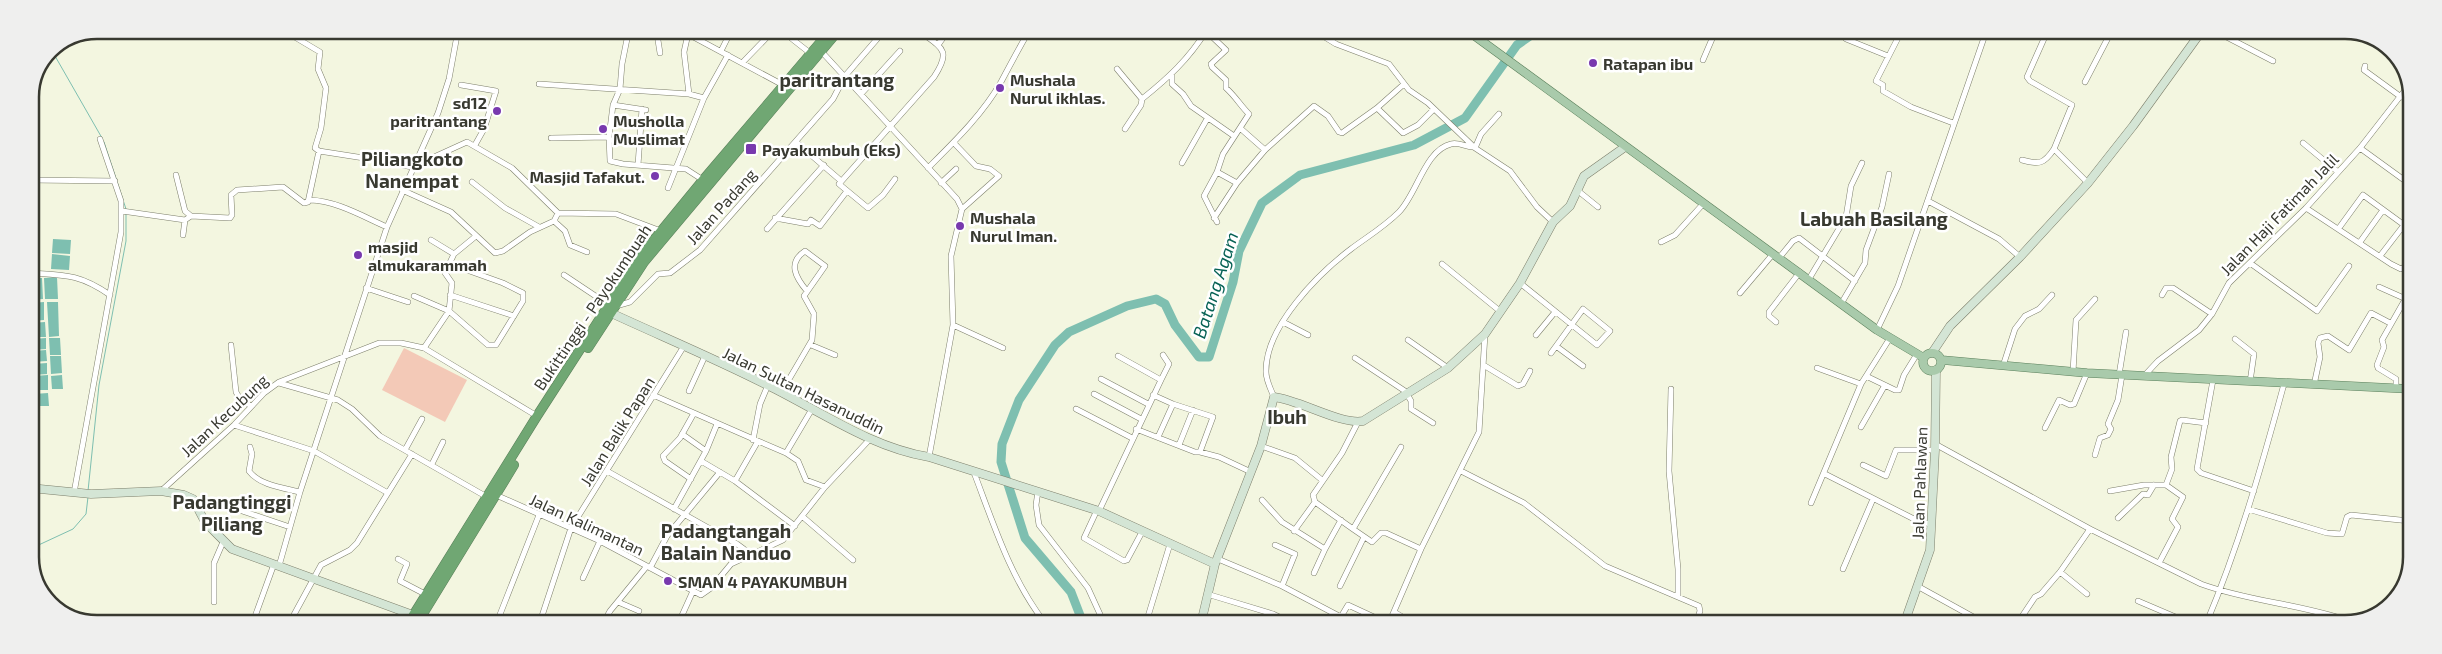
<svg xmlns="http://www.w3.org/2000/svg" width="2442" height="654" font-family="'Exo 2',sans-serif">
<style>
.garden{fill:#f3c9b7}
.water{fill:#7ebfb0}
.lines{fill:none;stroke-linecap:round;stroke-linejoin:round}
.stream{stroke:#7ebfb0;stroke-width:1}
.river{stroke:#7ebfb0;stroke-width:9}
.street-casing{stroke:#7d7f6b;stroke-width:6}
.secondary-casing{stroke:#7d7f6b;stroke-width:9}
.primary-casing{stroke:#5c805c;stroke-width:9}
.highway-casing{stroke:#5c805c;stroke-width:10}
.street{stroke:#fff;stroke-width:5}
.secondary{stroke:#d4e5d5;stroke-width:8}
.primary{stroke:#a9caab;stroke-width:8}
.highway{stroke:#70a773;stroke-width:9}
.poi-dot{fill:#7839ae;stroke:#fff;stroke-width:2}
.labels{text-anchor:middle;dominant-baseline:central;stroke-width:5;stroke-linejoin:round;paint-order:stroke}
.poi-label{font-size:16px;font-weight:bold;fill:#383930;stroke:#fff;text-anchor:start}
.street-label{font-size:16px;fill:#383930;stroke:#fff}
.water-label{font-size:18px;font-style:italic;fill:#076255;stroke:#fff}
.quarter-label{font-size:19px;font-weight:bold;fill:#383930;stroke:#fff}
.rim{fill:none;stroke:#383930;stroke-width:2.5}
</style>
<rect width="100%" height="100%" fill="#f3f6e0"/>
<path class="garden" d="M404,348L467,380L445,422L382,390Z"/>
<path class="water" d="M53,239L71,240L70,254L52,253Z
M52,254L70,256L69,270L51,269Z
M57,277L58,299H45L44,278Z
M30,278H42L43,299L30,300Z
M44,302V320L31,321V303Z
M47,302H58L59,336L49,337Z
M45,322L46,337H32L31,323Z
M46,338V349L33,350L32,339Z
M49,338H60L61,355H50Z
M46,350L47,361L33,362V351Z
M50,356H61L62,373L51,374Z
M47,363V374L34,375L33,364Z
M48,375V390H34V376Z
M62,375L63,389H52L51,376Z
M48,393L49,406H35L34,394Z"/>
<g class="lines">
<path class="stream" d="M51,49L102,138
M104,142L126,209
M88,491L99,385L126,241V213
M30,549L73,529L86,514L88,497"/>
<path class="river" d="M1083,623L1071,592L1025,538L1001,462L1002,444L1019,400L1055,345L1069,332L1127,306L1156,299L1165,304L1175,325L1199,357H1209L1233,282L1239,251L1262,203L1300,175L1414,145L1465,118L1517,45L1537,31"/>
<defs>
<path id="street" d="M283,30L320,52L318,69L326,88L321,128L315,148L319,151L383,161L412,167L467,142L512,168L558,213L616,214L661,231
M658,31L657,34H628L622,64L620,89L613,105L609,137L610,161L623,164L686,169L703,180
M675,31L688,34L783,85
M782,31L810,53
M1206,31L1226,50L1211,64L1212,67L1226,80V88C1236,97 1240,105 1249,114L1223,154L1217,172L1204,196L1217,222
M1315,31L1336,44L1389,64L1409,90L1428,103L1475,148L1510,171L1537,207L1553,222
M1841,32L1846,39L1888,56
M1901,32L1876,81L1883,85V91L1911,107L1953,123
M2047,32L2027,77L2030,81L2072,105L2054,149L2088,183
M2217,32L2273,61
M657,34L660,53
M688,34L684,52L689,94
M1481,40L1494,31
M938,45L948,31
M721,51L731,31
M821,51L957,199L962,209L951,256L953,325L929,457
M1703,60L1715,32
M743,62L773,31
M2365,66L2364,70L2401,97
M1117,69L1142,99
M1172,75V84L1183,94L1191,106L1234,136
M2085,82L2111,32
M539,84L689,94L704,98
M461,85L496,91L484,129L475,145
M861,94L900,51
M613,105L646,110
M1377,108L1404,84
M1240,128L1265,150
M1125,129L1141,105L1142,99C1167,79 1189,59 1206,31
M551,138L609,137
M610,140H664
M796,142L840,180
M954,143L976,166L990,169L999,176L962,209
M2303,143L2338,172
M1475,148L1481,134L1499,114
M2360,148L2411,185
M2022,160C2039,165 2044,164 2054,149
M1182,163L1207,119
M638,165L642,109
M928,168C954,142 983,114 1001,82C1010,65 1019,48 1029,31
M1217,172L1237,183
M176,175L185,211L191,216L185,220L183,235
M895,179L883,195L868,208L839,184L934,77C952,50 942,48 919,31
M30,180L115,181
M472,182L505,208L539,227
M941,183L956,169
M668,188L704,98L728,55
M402,190L451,212L495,253L503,251L530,232L554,221L558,213
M1577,190L1598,207
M310,200C337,201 362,216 387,227
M1928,201L1999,239L2020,257
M2306,208L2391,264L2401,269L2404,267L2411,273
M122,211L185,220
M191,216L230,218L232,215L231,195L237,190L283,187L304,203L308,202L319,151
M775,218L808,224L811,220L820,226L847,191
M1214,218L1237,183L1265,150L1314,106L1328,116L1339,132L1342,133L1377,108L1403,133L1418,125L1434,109
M554,221L565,231L570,245L587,252
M2339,228L2363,195L2411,230
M767,229L824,165
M431,240L454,254
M1661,242L1675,235L1703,204
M2360,242L2383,210
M2380,256L2404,225
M1779,258L1793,241L1799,238L1855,281
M2250,263L2317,311L2349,266
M1442,264L1501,312
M2404,267L2411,257
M30,273C65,275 80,274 110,295
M564,275L609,305
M1809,279L1846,217L1851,186L1862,163
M1520,283L1597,345L1610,331L1583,309L1551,353
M2379,287L2406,299
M366,288L408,302
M1740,293L1773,254
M450,295L514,316
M2162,295L2166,288H2173L2212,314
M414,296L449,311L488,345H496L523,301V293L503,283L450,264
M1841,304L1865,263L1866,250L1882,207L1889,174
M616,306L630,302L658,274L670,273L700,250L833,99L845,76L884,31
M1283,322L1308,335
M1776,322L1769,316V312L1800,272
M953,325L1003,348
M1877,330L1898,286L1986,32
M1536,335L1555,312
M2235,339L2254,354L2250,382
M1408,340L1448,368
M231,345L236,392L240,399L251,406
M811,345L835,355
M1556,346L1583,366
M424,348L449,311L452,283L445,273L454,254L476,236
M1355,358L1408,393
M1485,366L1518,386L1523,384L1530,371
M2003,366L2015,329L2025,316L2039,309L2052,295
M1817,368L1861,384
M2073,372L2076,320L2095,299
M2119,375L2126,332
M1866,376L1895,390H1899L1904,375L1917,354
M2144,376L2158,361L2199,330L2212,314L2229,283L2306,208L2360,148L2409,85
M1101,379L1148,404
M1161,380L1169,364L1163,355
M2213,380L2197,469L2201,473L2254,491
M279,383L338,400L352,409L380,436L487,497
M2314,385L2320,357L2318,343L2320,338L2328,336L2349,350L2371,313L2390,323
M2396,388V379L2378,368L2377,365L2384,347L2382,340L2407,296L2411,282
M1671,389L1669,471L1678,569V597
M689,391L705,356
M781,393L812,340L814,314L804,296L825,266L805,251C787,263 796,278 807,291
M1094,394L1141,419
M1407,394L1411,401V409L1433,423
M653,395L758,441
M1274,397C1271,390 1266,380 1266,372C1265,327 1318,274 1351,249C1367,237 1384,227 1399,212C1417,194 1425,150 1451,144C1459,142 1465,147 1473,147
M1076,409L1132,438
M1358,422L1342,453L1313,495L1315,502L1353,529L1401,447
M234,425L314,451L388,493
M1861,427L1885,385
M2045,428L2059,400L2070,405L2074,404L2087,373
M1136,429L1195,452H1200L1213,417L1173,404L1153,395
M682,434L706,451
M1158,437L1173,404
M753,440L760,404L768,385
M1935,444L2090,529L2201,584C2250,602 2303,604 2352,622
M1179,445L1193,410
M1261,446L1295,458L1322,480
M250,447L252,454L249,471C259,485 284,488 300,492
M405,450L422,419
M1200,452L1219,457L1251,472
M786,453L798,461L806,480L825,487
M2095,455L2100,438L2108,435L2111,429L2108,424L2118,400L2122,375
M701,461L735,481L795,526
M432,464L443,442
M1863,465L1886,476L1896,450H1935
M973,470C993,522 1010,578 1045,623
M607,471L737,544L752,555
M1461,471L1524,503L1605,566L1699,606L1700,611L1696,623
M1825,474L1914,519L1932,525
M691,479L665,461L663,456L680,438L694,413
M735,481L758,441L786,453L812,409
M161,491L234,425L264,393L279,382L379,343H401L424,348L537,416
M1038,491L1036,505L1039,525L1088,588L1104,623
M2110,491L2144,485H2166
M74,493L121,232V201L100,139
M496,495L600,541L701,595L711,588L731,564L783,540L825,487L870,439
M1262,500L1282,522L1325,549L1341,520
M1811,503L1861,384L1890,338
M674,509L706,451L717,424
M2248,509L2327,533L2342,534L2347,517L2351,515L2410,521
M1097,510L1084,538L1124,561L1127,560L1142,532
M242,511L290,527
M1099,511L1161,380L1118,356
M803,517L853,560
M2118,518L2143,494L2148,495L2154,485
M1353,529L1372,542L1381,533H1386L1421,549
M1294,531L1315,502
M398,559L407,564L400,581L425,594
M1218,559L1282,586L1295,554L1275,545
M2159,563L2178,527L2172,519L2183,497L2166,485L2172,469L2171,457L2180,421L2182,420L2206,423
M279,566L300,492L387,227L438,113L449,79L458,30
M650,568L667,536L720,472
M1843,569L1873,499
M2060,572L2087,594
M1314,573L1325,549
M583,578L600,541
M1282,586L1339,616L1342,615L1348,605L1387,623
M1340,586L1364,537
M1919,587L1986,624
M1207,594L1273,614L1292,623
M2138,601L2192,624
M214,602V563L223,542
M618,602L639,611
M1394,612L1413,623
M1613,618L1627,623
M253,622L274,564
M290,622L321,565L350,550L357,543L412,454
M497,622L539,515
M540,622L571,528L684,346
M604,622L610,611L647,566
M679,622L693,591
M1146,623L1170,544
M1389,623L1421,549L1479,432L1485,334
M2017,624L2035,597L2041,594L2060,572L2090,529
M2206,624C2239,546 2262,465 2284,384
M2334,624L2337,617"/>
<path id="secondary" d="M611,313C663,337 716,359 767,385C820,411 870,447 929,457L1099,511L1215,564
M1932,353L1950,326L2020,257L2088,183L2133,126L2201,32
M30,409L32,489L30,523
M30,488L91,494L161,491L184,495L193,499L205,522L232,549L413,615
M1201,623L1215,564L1261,446L1274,397C1300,400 1341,425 1363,421L1448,368L1485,334L1520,283L1553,222L1570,206L1584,176L1625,147
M1904,624L1930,550L1935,450L1936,370"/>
<path id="primary" d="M1468,31L1877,330L1924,358
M1923 362a9 9 0 1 1 18 0a9 9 0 1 1-18 0Z
M1942,360L2087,373L2411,389"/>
<path id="highway" d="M588,348L644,262L838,31
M409,622L537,416L639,258L703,180L830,31
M418,622L514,465"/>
</defs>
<use href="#street" class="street-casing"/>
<use href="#secondary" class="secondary-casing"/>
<use href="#primary" class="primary-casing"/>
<use href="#highway" class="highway-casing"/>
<use href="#street" class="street"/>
<use href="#secondary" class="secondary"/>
<use href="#primary" class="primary"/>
<use href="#highway" class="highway"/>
</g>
<g class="poi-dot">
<circle cx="1593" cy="63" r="5"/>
<circle cx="1000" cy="88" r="5"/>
<circle cx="497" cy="111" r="5"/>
<circle cx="603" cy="129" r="5"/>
<rect x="745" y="143" width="12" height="12" rx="2.5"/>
<circle cx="655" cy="176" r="5"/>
<circle cx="960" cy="226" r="5"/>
<circle cx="358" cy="255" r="5"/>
<circle cx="668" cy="581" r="5"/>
</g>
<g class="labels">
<g class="poi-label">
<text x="1603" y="63">Ratapan ibu</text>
<text x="1010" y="79">Mushala<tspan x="1010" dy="18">Nurul ikhlas.</tspan></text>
<text x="487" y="102" text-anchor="end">sd12<tspan x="487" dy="18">paritrantang</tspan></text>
<text x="613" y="120">Musholla<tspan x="613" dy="18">Muslimat</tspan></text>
<text x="762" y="149">Payakumbuh (Eks)</text>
<text x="645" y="176" text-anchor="end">Masjid Tafakut.</text>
<text x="970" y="217">Mushala<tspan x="970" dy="18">Nurul Iman.</tspan></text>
<text x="368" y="246">masjid<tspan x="368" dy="18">almukarammah</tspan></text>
<text x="678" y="581">SMAN 4 PAYAKUMBUH</text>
</g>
<g class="street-label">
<text transform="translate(721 206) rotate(-48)">Jalan Padang</text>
<text transform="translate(2279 214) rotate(-46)">Jalan Haji Fatimah Jalil</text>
<text transform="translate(592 307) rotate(-56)">Bukittinggi - Payokumbuah</text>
<text transform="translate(804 390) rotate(26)">Jalan Sultan Hasanuddin</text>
<text transform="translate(224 415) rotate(-43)">Jalan Kecubung</text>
<text transform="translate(617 431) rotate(-58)">Jalan Balik Papan</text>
<text transform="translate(1919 483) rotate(-88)">Jalan Pahlawan</text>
<text transform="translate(587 524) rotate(25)">Jalan Kalimantan</text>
</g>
<g class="water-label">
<text transform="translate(1215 285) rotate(-72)">Batang Agam</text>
</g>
<g class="quarter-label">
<text x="837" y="79">paritrantang</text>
<text x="412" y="158">Piliangkoto<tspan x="412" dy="22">Nanempat</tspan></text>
<text x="1874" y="218">Labuah Basilang</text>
<text x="1287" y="416">Ibuh</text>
<text x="232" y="501">Padangtinggi<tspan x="232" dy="22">Piliang</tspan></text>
<text x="726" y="530">Padangtangah<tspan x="726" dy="22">Balain Nanduo</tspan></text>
</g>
</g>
<path d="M0 0H2442V654H0ZM97 39H2345A58 58 0 0 1 2403 97V557A58 58 0 0 1 2345 615H97A58 58 0 0 1 39 557V97A58 58 0 0 1 97 39Z" fill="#efefee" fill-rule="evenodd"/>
<path class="rim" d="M97 39H2345A58 58 0 0 1 2403 97V557A58 58 0 0 1 2345 615H97A58 58 0 0 1 39 557V97A58 58 0 0 1 97 39Z"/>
</svg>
